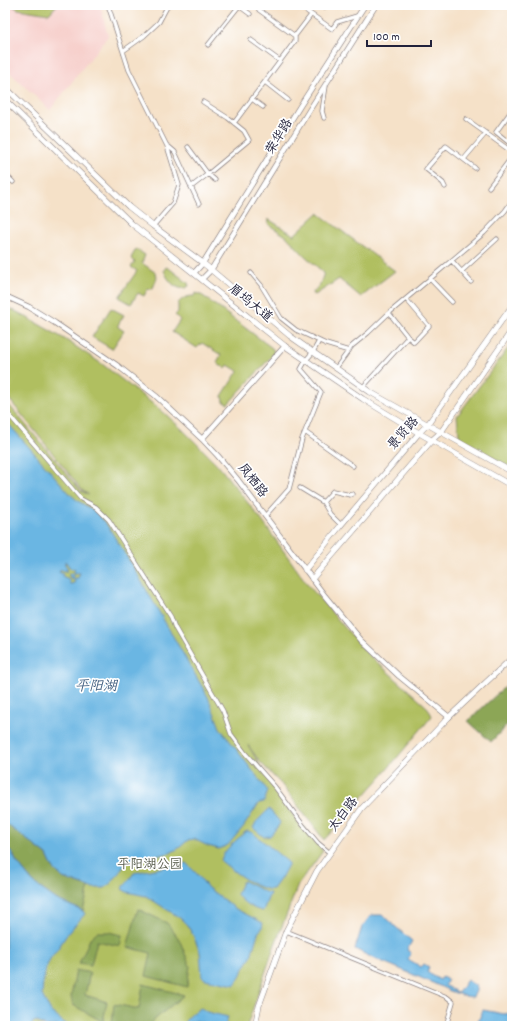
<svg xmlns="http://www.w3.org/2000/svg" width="517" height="1031" font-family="Dekko,'LXGW WenKai TC',sans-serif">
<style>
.built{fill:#f7d0cc}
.green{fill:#b0bf61;stroke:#69704e}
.forest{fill:#8ca657;stroke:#576449}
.water{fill:#6ab6e3;stroke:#466c8f;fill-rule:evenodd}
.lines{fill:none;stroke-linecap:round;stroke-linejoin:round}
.minor-casing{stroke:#8c8282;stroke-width:5}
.tertiary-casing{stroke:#8c8282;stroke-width:6}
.secondary-casing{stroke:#8c8282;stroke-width:6}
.minor{stroke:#fff;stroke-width:3.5}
.tertiary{stroke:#fff;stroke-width:4.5}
.secondary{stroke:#fff;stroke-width:5}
.labels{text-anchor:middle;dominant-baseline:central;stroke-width:3.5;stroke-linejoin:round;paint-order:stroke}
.street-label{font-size:13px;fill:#22223b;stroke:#fff}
.park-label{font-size:13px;fill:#545948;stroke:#fff}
.water-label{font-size:14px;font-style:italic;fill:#3f5d7e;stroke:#fff}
</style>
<rect width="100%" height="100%" fill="#fff"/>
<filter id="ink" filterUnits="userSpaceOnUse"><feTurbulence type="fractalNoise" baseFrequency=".025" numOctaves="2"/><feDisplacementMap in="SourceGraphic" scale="8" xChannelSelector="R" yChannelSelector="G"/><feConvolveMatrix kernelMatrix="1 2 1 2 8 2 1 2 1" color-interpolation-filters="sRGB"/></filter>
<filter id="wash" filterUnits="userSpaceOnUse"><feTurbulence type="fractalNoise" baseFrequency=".012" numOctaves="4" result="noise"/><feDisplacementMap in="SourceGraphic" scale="16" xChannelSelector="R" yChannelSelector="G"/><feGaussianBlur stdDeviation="0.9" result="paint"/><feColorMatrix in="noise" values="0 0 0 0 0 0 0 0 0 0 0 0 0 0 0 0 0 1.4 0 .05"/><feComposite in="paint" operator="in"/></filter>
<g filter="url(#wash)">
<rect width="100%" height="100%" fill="#f5e1c8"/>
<path class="built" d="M10,5H100L108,36L50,110L5,68V12Z"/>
<path class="green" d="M13,5H57L49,14L18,9L13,6Z
M318,213L395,271L361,297L339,279L315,295L312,294L320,284L324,273L304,255L286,236L269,225L268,219L294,235Z
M136,249L145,255L142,263L156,273L157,278L153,288L147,290L144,296L138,293L131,304L119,297L137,271L131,267L135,262L131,258Z
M166,267L170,269L188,283L189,286C178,294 167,280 164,270Z
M196,293L203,296L272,348L274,351L272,356L228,404L223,401L222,396L238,371L228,365L226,368L219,365L217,362L221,355L202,343L197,348L172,332L180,320L175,315L178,312V303C183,298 187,296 194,296Z
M5,306L19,313L63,338L102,364L162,411L183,430L217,464L260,518L308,585L367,653L428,708L432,716L380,778L324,840L282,785L260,762L248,745L276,793L323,851L298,885L274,947L247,1026H5V400L81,491L89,495L82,490L5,394Z
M111,308L124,315L118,325V327L124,331L112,349L92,337Z
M512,343V468L500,462L459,436L457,416Z"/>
<path class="forest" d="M512,680V720L491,742L468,721Z
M5,823L47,855L53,868L63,878L89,887L83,911L57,900L40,888L32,881L16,861L13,854L5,847Z
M138,909L167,923L179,939L190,966L187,987L146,976L151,953L127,947L132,930Z
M97,932H108L122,935L120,946L97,941L91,965L79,963L91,937Z
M76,970L90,973L85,995L107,1002L103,1022L73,1005L71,997Z
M143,984L184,995L148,1025C136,1027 124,1025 112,1023L114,1004L139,1009Z"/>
<path class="water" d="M5,420L71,495L78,501L96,512L109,528L132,565L208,697L220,728L268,791L264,802L259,803L244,826L228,845L219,849L208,846L194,839L188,840L179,848L170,853L127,862L113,881L105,888H92L63,878L53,868L47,855L5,823ZM65,561L71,569H75L73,574L74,575L75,573H80L78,578H73L72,573H69V577L70,576L71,579H73L75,581L74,583L71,584H70L69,579L62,576L63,574L59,572L61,569L63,571L65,570L66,572L67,571V567L65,565Z
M269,809L280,822L279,825L270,836L264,837L253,828L256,822Z
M248,831L253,833L289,863L281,878L273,889C259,892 232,870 221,861C222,851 238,839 245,832Z
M5,847L13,854L16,861L32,881L40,888L57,900L83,911L85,914L68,933L59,947L50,959L46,968L43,982L42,995L46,1003L51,1012L68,1026H45L36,1021L32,1023L33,1026H5Z
M186,863L197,874L208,888L236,909L263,923L262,928L258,933L251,956L235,985L205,979L202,977L200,952L193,935L187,925L180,918L146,896L127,892L122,889L134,873Z
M244,881L265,892L270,893L263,911C254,910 240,901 237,894L242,882Z
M371,915H382L412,941L407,950L411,953L408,959L421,967L424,964L429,967L427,972L440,980L442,977L448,980L445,985L458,993L467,980L476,986V991L473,997C459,996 448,990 435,984C426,980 416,976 407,972C389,964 371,958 355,949L362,927Z
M201,1008L207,1012L228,1017L225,1026H208V1025L197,1021L190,1022L187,1026H182C187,1018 193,1012 201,1008Z
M483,1010L504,1014L512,1013V1026H476Z"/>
</g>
<g filter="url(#ink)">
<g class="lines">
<defs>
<path id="minor" d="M108,5L129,70L167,146L179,185L173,203L153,226
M238,5L250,14
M263,5L259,10L295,36
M298,5L332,29L337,22L357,16
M321,5L324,7
M251,40L280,61
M208,45L239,6
M123,51L144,36L159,22L168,5
M265,82L288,100
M252,99L263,107
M512,110L496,132L512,145
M324,118L322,111L326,86
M466,119L512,152L511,158L489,187
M234,123L295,41V36L311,15
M168,146L175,152L199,204
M188,147L208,174L215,180
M464,159L486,133
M5,174L13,182
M191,187L208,174L249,140L244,131L228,118L203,102
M445,187L443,183L426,169L446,146L475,168
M452,261L471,282
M462,271L497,239
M251,273L261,285L281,318L296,330L326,344L349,351
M430,279L452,302
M389,313L408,337L414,342L429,326L406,299
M336,368L352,346L368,333L389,313L438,272L484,233L505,211L512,201
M363,387L408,337
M5,410L81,499L96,507L109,520L171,617L175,628L223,711L231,734L245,753L275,787L303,825L318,843L330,853
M305,432L353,466
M300,488L323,502L330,514L341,525
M323,502L333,491L350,495L353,494
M265,516L289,489L302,439L321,392L301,369L306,360L313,352L319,341
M286,931L447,997L453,1002L446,1026"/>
<path id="tertiary" d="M194,273L203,263L300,106L365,5
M202,279L211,270L310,109L376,5
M5,296L29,307L55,323L118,366L156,396L202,439L218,456L238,480L325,596L361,640L399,676L449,717
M202,439L285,346"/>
<path id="secondary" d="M5,87L129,207L153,226L203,263L290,336L370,392L512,472
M5,100L132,224L285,346L363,399L419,433L512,486
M305,570L341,525L419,433L428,424L512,306
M312,579L432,440L441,432L512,330
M255,1026L259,1006L286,931L317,871L362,808L449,717L512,658"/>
</defs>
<use href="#minor" class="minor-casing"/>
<use href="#tertiary" class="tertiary-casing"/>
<use href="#secondary" class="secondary-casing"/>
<use href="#minor" class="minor"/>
<use href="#tertiary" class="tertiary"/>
<use href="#secondary" class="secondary"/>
</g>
</g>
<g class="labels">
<g class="street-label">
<text transform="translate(280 137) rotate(-59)">荣华路</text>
<text transform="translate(250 304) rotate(39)">眉坞大道</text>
<text transform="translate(404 434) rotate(-49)">景贤路</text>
<text transform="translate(252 481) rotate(52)">凤栖路</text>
<text transform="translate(344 815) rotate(-53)">太白路</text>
</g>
<g class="park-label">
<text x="150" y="865">平阳湖公园</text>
</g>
<g class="water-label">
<text x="96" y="687">平阳湖</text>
</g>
</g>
<rect width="517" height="1031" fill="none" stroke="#fff" stroke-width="20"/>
<path d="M367 40v6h64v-6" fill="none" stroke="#22223b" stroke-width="2"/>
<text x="373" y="40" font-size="12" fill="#22223b" stroke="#ffffff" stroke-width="3" paint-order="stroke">100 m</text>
</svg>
